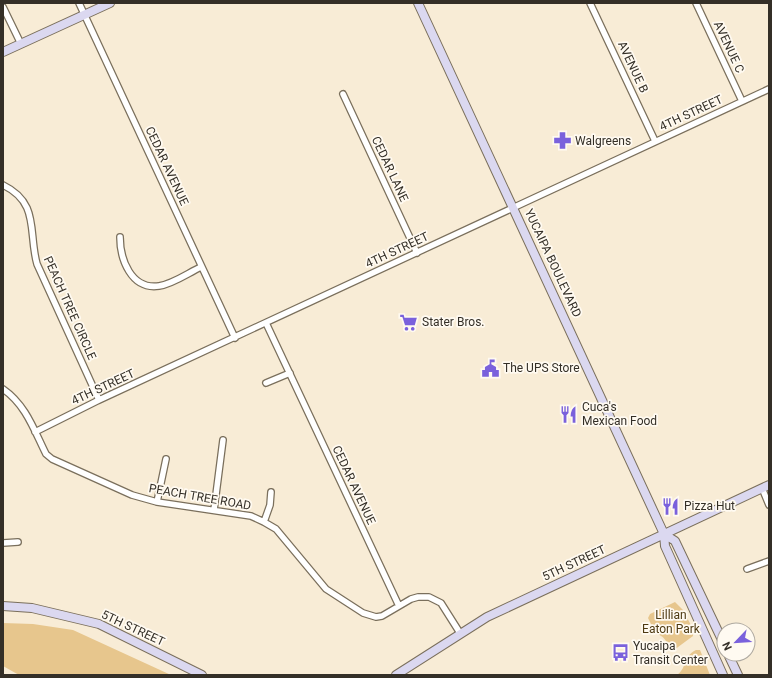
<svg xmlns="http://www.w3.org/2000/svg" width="772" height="678" font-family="Roboto,sans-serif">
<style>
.green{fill:#e7c68d}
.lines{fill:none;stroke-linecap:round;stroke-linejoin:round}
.street-casing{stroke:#7a6f5c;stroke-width:8}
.secondary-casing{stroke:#7a6f5c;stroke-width:10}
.street{stroke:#fff;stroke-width:5.5}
.secondary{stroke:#dbd8f0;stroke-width:8}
.labels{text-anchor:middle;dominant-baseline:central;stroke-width:3.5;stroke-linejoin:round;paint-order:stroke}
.street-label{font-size:12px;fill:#342f27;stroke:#fffaf1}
.poi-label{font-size:12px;fill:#342f27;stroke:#fffaf1;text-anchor:start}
.park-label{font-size:12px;fill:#4e3a12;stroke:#fffaf1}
</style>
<rect width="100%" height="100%" fill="#f8ecd6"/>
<path class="green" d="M675,602L683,610L693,629V636L674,650C666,646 667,636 656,634L648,618L650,614Z
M3,623L33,624L73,630L171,675H19L3,666Z
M696,650H700L710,675H677C688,667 682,657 696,650Z"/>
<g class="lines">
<defs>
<path id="street" d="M79,3L235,338
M590,3L655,141
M696,3L742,101
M3,7L21,44
M343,94L417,253
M3,185C40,203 28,232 37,264L99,400
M120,237C120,259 131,290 159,286C173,284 188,273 201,267
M266,323L399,606
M266,383L290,373
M3,389C26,405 34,430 46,454L52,459L132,495L157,502L251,516L264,522
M35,432L99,400L769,89
M762,488L769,505
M271,492L270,505L264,522L276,529L326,589L363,613L376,617L382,616L411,599L418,597H429L441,603L460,633
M157,502L166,459
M214,510L223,440
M3,543L18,542
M747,569L769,561"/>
<path id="secondary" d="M418,3L664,534L665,546L723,675
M3,52L110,3
M664,534L675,541L724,644
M3,606L32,608L99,624L202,675
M728,654L738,675
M396,675L487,617L769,485"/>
</defs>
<use href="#street" class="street-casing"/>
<use href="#secondary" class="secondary-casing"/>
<use href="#street" class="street"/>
<use href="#secondary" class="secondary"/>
</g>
<defs>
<symbol id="pharmacy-bare" viewBox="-9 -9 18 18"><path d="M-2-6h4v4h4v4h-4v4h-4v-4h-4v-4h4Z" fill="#7a61dc" stroke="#fffaf1" stroke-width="2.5" paint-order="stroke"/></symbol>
<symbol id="supermarket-bare" viewBox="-9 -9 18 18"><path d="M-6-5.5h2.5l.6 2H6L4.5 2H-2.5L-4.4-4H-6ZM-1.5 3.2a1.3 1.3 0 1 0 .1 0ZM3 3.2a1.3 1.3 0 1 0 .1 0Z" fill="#7a61dc" stroke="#fffaf1" stroke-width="2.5" paint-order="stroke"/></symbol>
<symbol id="civic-bare" viewBox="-9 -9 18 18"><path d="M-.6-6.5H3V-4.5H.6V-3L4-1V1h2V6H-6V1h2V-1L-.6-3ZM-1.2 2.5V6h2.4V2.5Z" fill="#7a61dc" stroke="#fffaf1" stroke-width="2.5" paint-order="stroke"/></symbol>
<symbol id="restaurant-bare" viewBox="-9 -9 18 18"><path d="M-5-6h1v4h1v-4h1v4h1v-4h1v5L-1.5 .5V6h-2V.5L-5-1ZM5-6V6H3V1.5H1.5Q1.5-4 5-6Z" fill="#7a61dc" stroke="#fffaf1" stroke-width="2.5" paint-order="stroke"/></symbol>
<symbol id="bus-bare" viewBox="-9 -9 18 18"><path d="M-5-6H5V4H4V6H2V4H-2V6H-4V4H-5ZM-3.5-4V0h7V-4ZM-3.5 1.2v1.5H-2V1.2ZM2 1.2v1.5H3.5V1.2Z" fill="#7a61dc" stroke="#fffaf1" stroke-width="2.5" paint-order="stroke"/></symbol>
</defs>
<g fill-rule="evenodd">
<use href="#pharmacy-bare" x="550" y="128" width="25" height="25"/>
<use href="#supermarket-bare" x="396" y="310" width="25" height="25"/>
<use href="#civic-bare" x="478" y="356" width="25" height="25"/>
<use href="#restaurant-bare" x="556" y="402" width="25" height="25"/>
<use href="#restaurant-bare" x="658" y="494" width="25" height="25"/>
<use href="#bus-bare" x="608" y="640" width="25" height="25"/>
</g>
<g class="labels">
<g class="street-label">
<text transform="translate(729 47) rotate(65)">AVENUE C</text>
<text transform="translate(633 67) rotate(65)">AVENUE B</text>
<text transform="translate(691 113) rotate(-25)">4TH STREET</text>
<text transform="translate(167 166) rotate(65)">CEDAR AVENUE</text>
<text transform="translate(390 169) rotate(65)">CEDAR LANE</text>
<text transform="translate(397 250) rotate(-25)">4TH STREET</text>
<text transform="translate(553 263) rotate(65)">YUCAIPA BOULEVARD</text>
<text transform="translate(70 308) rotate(66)">PEACH TREE CIRCLE</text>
<text transform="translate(103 387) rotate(-25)">4TH STREET</text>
<text transform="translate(354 485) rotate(65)">CEDAR AVENUE</text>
<text transform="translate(200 497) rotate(10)">PEACH TREE ROAD</text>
<text transform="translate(574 563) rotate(-25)">5TH STREET</text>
<text transform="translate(133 628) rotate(25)">5TH STREET</text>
</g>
<g class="poi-label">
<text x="575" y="141">Walgreens</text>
<text x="422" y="322">Stater Bros.</text>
<text x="503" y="368">The UPS Store</text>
<text x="582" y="407">Cuca's<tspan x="582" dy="14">Mexican Food</tspan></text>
<text x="684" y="506">Pizza Hut</text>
<text x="633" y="646">Yucaipa<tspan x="633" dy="14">Transit Center</tspan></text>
</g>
<g class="park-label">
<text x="671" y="615">Lillian<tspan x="671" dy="14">Eaton Park</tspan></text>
</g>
</g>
<rect width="772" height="678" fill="none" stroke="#342f27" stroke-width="8"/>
<g transform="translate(736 642) rotate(245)"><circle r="19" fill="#fffaf1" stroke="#aea9a0"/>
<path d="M0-3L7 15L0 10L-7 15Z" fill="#7a61dc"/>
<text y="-6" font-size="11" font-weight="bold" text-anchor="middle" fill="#342f27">N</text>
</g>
</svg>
